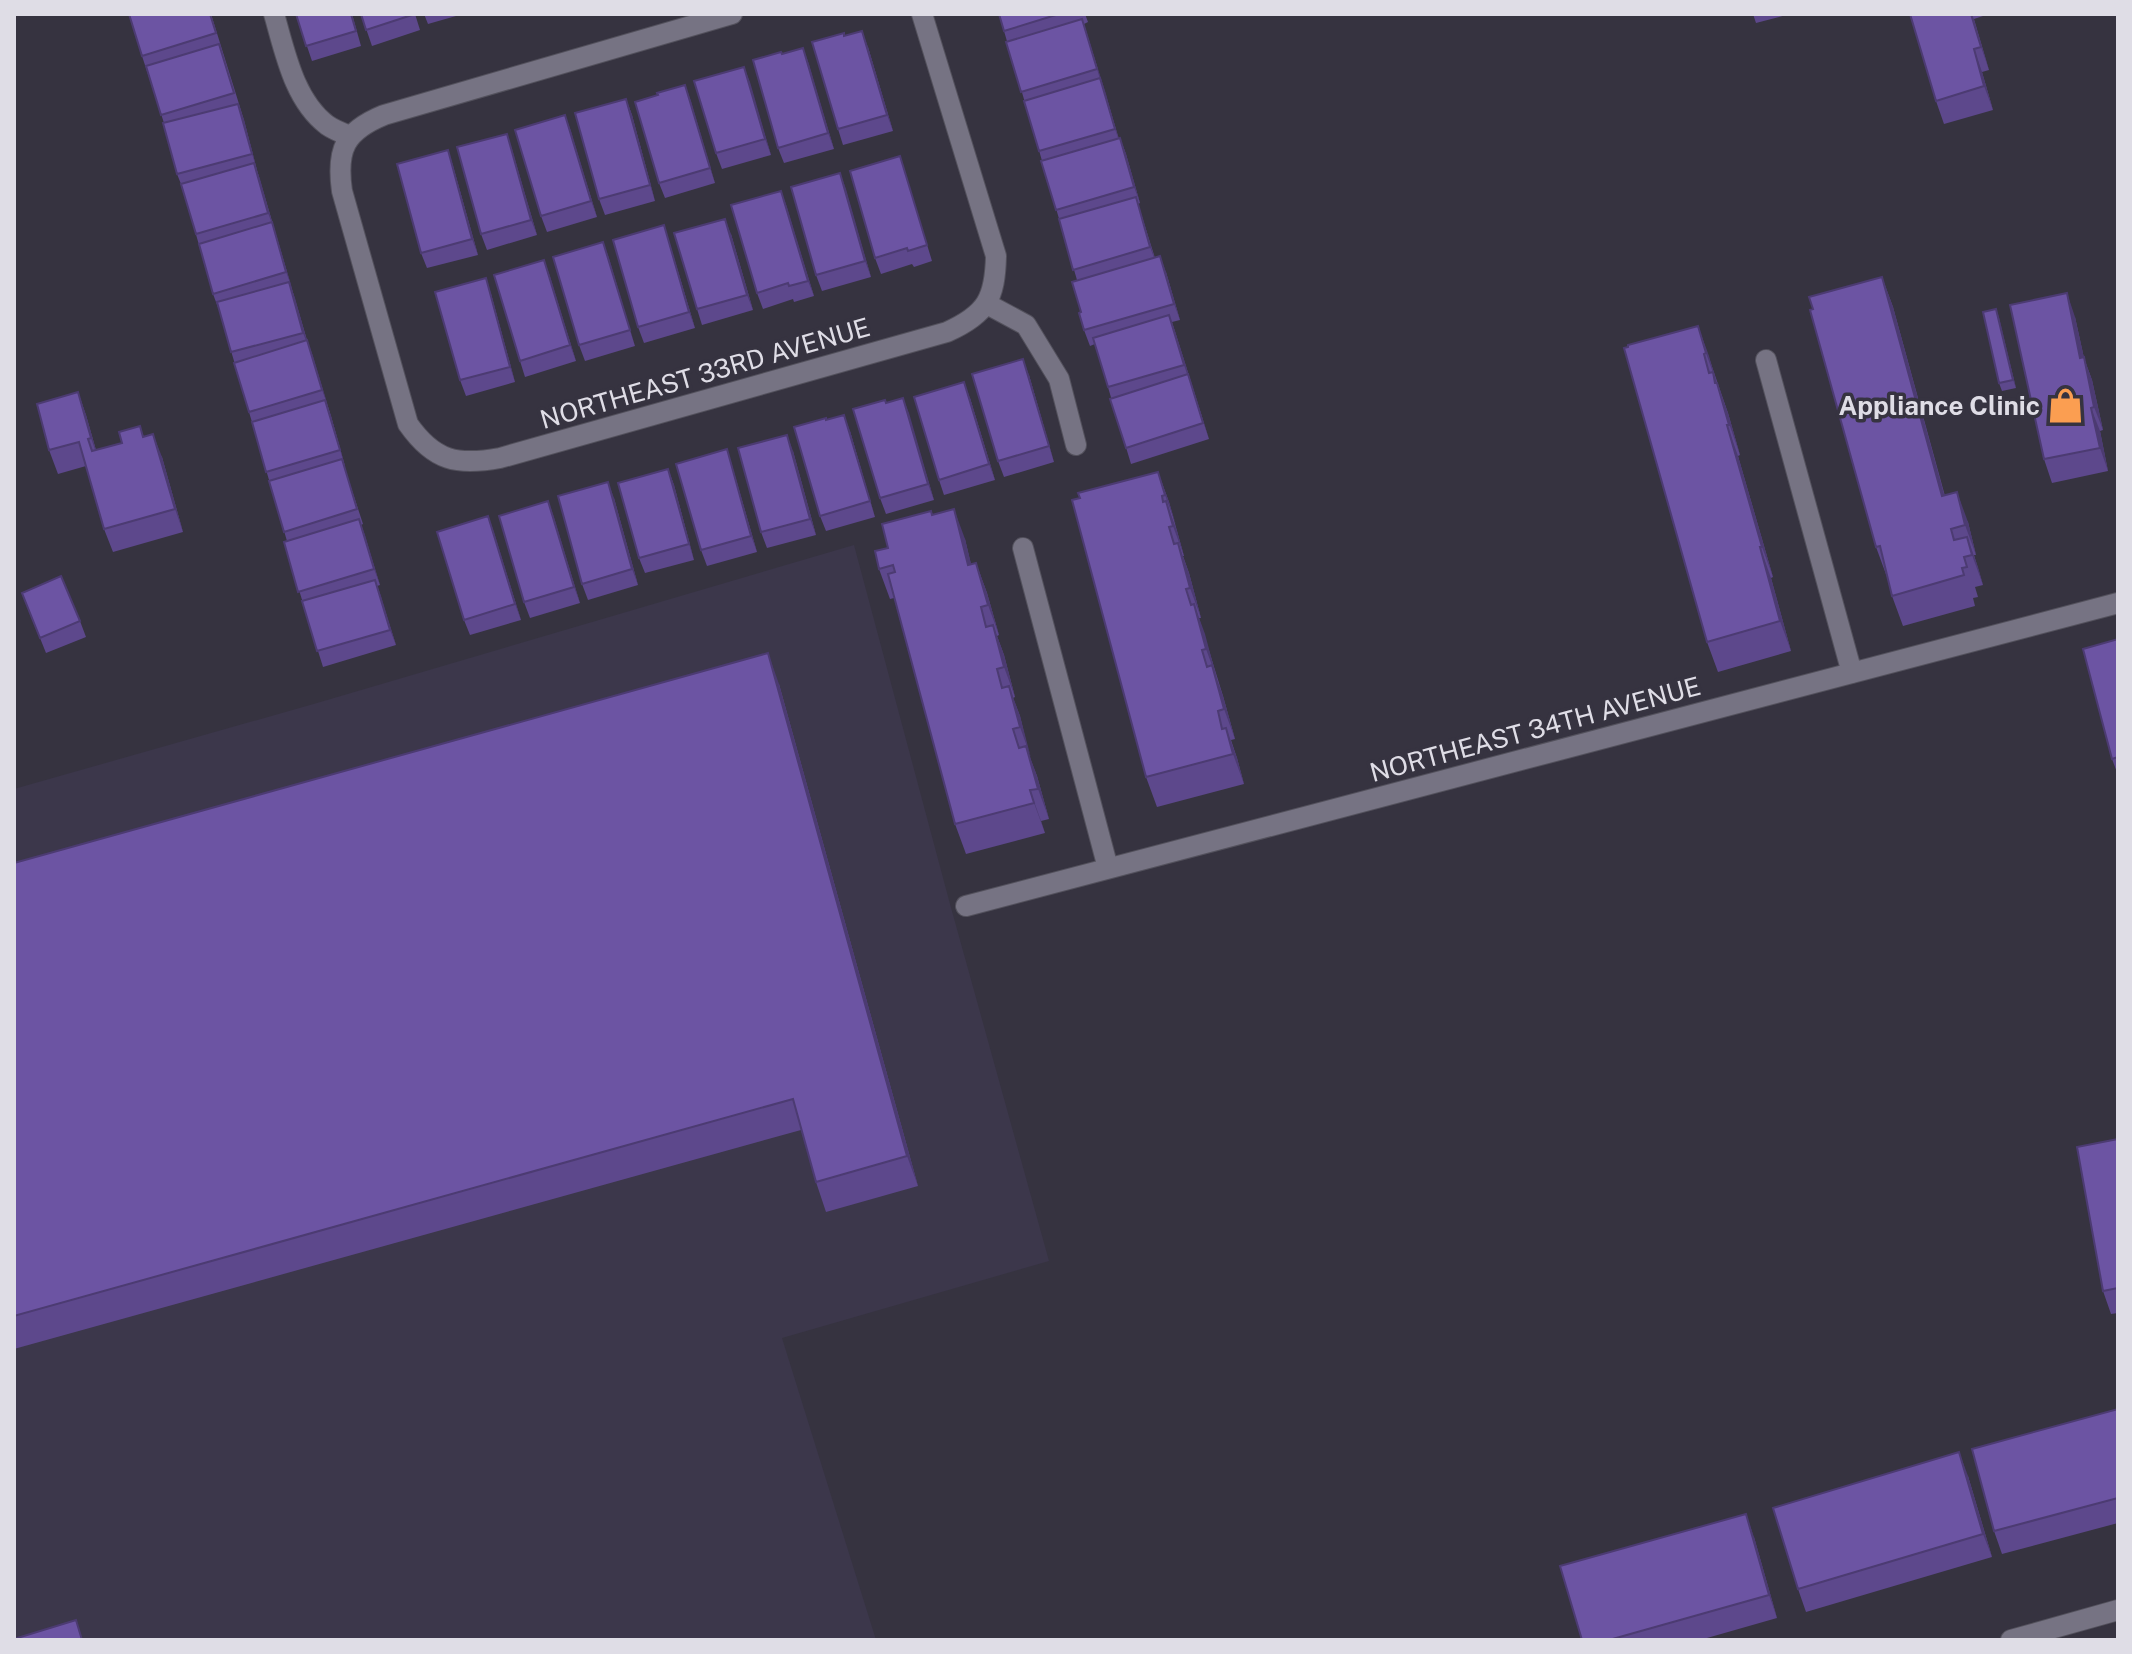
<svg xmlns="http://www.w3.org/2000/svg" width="2132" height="1654" font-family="'Public Sans',sans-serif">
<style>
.built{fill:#3c374b}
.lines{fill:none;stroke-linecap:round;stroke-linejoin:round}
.minor-casing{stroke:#53515c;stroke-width:22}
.minor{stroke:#767383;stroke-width:20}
.wall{fill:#5d488c}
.shaded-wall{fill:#4c3b72}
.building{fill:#6c54a3;stroke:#4c3b72;stroke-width:2}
.labels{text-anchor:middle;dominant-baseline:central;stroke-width:7;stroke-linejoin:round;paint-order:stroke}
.street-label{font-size:26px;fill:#dfdde6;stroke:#363340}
.poi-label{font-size:26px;font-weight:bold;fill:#dfdde6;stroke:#363340;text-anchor:end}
</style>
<rect width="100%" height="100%" fill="#363340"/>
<path class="built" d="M854,545L950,904L1049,1261L782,1338L876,1640H14V789L317,703Z"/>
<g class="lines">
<defs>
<path id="minor" d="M274,14C285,52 294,100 327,125C334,130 342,133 350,136
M732,14L384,115C345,131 336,149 342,191L408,424C434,461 457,466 500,458L947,332C987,314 995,298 996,256L922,14
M987,304L1026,325L1059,379L1076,445
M1766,360L1852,673
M1023,548L1108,868
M966,906L2118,603
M2011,1640L2118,1610"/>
</defs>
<use href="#minor" class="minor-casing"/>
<use href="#minor" class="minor"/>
</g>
<path class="wall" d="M211,14L244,120L257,170L307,340L331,416L345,466H344L363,524L361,525L380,585L377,586L396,645L323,667L284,542L287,541L219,310L213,294L183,189L177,174L164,123L142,56Z
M296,14H352L361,46L312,61Z
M361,14H415L420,30L372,46Z
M424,14H463L428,24Z
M999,14H1085L1088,22L1084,24L1119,139L1120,138L1126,154L1140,203L1138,204L1155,258L1166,272L1180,320L1172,322L1209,439L1131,464L1095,344L1090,346L1084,330L1077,280Z
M1753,14H1790L1756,23Z
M1910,14H1989L1974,19L1989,70L1982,72L1993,110L1944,124L1936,101Z
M844,36L868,47L893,131L843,145L838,129Z
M803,48L834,149L784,163L778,148L782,54Z
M744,67L771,155L722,169L716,153Z
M685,85L715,183L665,198L659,183L658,95Z
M626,99L632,115L655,201L605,215L599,199Z
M565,115L597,217L547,232L541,216Z
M507,134L537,235L487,250L481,234Z
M448,150L453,166L478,255L427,268L421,253Z
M900,156L932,261L914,267L912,264L881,274L875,258Z
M840,173L871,277L822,291L816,275Z
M781,191L814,296L794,302L793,299L763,309L757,293Z
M664,225L695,328L644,343L638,327Z
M731,234L753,310L702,325L697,309Z
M603,242L635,346L585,361L579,345Z
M544,260L576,361L525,377L520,361Z
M1882,277L1893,307L1945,496L1968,522L1976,555H1974L1983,585L1975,587L1978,597L1973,598L1975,606L1903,626L1892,596L1887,577L1876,547Z
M491,294L515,382L466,396L460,380Z
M1996,309L2016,388L2002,391L1999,383Z
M2075,317L2084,358L2092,380L2103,430L2100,431L2108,471L2052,483L2044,459Z
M1698,326L1728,413L1740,455L1738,456L1773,577L1771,578L1791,651L1718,672L1707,642Z
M1029,375L1054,462L1004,477L998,461Z
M78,392L86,415L96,450L122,443L140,426L143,437L162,457L183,532L113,552L104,529L86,466L58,474L49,450Z
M903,398L934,500L886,514L880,498L886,403Z
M970,398L995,480L944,495L939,480Z
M826,420L850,431L875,517L826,531L820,516Z
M727,449L757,552L707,566L701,550Z
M793,451L816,535L767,548L761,532Z
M668,469L674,485L694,560L645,573L639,558Z
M1158,472L1169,502L1184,556H1183L1189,573L1201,618H1199L1223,696L1235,739L1231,740L1237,758L1244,784L1157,807L1146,777Z
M614,498L638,585L588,600L582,584Z
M548,501L580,603L530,618L524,602Z
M933,515L965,539L971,565L976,563L987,593L999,635L997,636L1004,655L1015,697L1013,698L1020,716L1030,758L1037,776L1049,819L1041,821L1045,833L966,854L955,824L894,598L890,599L879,569L888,548Z
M488,516L521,620L470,635L464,620Z
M22,593L80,621L86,637L46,653Z
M2118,639V775L2112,759Z
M779,684L918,1186L826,1212L816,1182L801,1130L14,1349V863Z
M2118,1139V1313L2111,1314L2103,1291Z
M2118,1409V1523L2002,1554L1994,1531Z
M1968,1476L1992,1557L1806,1612L1798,1589Z
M1754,1537L1777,1618L1700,1640H1582Z"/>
<path class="shaded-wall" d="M1971,14H1972L1989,70L1981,47Z
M1082,19L1106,94L1120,144L1115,129Z
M862,31L868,47L893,131L887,115Z
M803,48L809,64L834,149L828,133Z
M1974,49L1982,72L1993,110L1984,86Z
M744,67L750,82L771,155L765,139Z
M685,85L691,101L715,183L710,168Z
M626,99L632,115L655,201L650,185Z
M238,104L244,120L257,170L252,154Z
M565,115L571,131L597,217L591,201Z
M507,134L512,149L537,235L531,220Z
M1120,138L1126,154L1140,203L1134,187Z
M448,150L453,166L478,255L472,239Z
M254,163L260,179L274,229L268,213Z
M840,173L846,189L871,277L865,261Z
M781,191L787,207L814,296L808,281Z
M1136,197L1141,213L1156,263L1150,247Z
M725,219L731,234L753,310L747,295Z
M272,222L277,238L292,288L286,272Z
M664,225L669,241L695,328L689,312Z
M603,242L609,258L635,346L630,330Z
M1160,256L1166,272L1180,320L1174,304Z
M544,260L550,276L576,361L570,345Z
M1882,277L1893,307L1953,527L1942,496Z
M486,278L491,294L515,382L510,367Z
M289,282L295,298L309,348L303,333Z
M2067,293L2075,317L2084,358L2092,380L2103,430L2094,407L2080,358Z
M1996,309L1999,317L2016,388L2013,380Z
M1169,315L1175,331L1209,439L1184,365Z
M1698,326L1709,356L1717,384L1706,353Z
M307,340L313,356L328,406L322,390Z
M1023,359L1029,375L1054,462L1049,446Z
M1713,372L1728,413L1740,455L1715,383Z
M964,382L970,398L995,480L989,464Z
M78,392L86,415L99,461L91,438Z
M903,398L909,413L934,500L928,484Z
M325,400L331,416L345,466L340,450Z
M2091,408L2100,431L2108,471L2100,448Z
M844,415L850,431L875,517L870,501Z
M1727,425L1738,456L1773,577L1762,547Z
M153,434L162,457L183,532L175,509Z
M787,435L793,451L816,535L810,519Z
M727,449L732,465L757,552L751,536Z
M668,469L674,485L694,560L689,544Z
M1158,472L1169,502L1176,525L1165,495Z
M608,482L614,498L638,585L632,569Z
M1957,492L1968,522L1976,555L1965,525Z
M548,501L554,517L580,603L574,587Z
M1166,501L1177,531L1184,556L1173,526Z
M954,509L965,539L979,596L968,565Z
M488,516L494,532L521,620L515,604Z
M359,519L365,535L380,585L374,569Z
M1967,537L1978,567L1983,585L1972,555Z
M1178,543L1189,573L1201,618L1190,588Z
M1760,547L1771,578L1791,651L1780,621Z
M976,563L987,593L999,635L988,605Z
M375,580L381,596L396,645L390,630Z
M1194,604L1205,634L1217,679L1206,649Z
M993,625L1004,655L1015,697L1004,667Z
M768,653L779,684L918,1186L907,1156Z
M1212,665L1223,696L1235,739L1224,709Z
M1009,686L1020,716L1031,758L1020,727Z
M1226,728L1237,758L1244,784L1233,754Z
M1026,746L1037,776L1049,819L1038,789Z
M1030,790L1041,821L1045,833L1034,803Z
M1959,1452L1968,1476L1992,1557L1983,1534Z
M1746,1514L1754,1537L1777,1618L1769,1595Z"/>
<path class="building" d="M129,14H210L216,33L142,56Z
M296,14H351L356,31L306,46Z
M361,14H415L366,30Z
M999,14H1059L1004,31Z
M1910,14H1971L1981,47L1974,49L1984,86L1936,101Z
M1082,19L1097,69L1021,92L1006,42Z
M862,31L887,115L838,129L812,42L844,33V36Z
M219,44L234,93L161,115L146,66Z
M803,48L828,133L778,148L753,60L781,52L782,54Z
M744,67L765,139L716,153L694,81Z
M1100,78L1115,129L1039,151L1024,101Z
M685,85L710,168L659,183L635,102L658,95L657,93Z
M626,99L650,185L599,199L575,113Z
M238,104L252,154L177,174L163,123Z
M565,115L591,201L541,216L515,130Z
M507,134L531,220L481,234L457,147Z
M1120,138L1134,187L1056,210L1041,161Z
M448,150L472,239L421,253L397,164Z
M900,156L927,245L908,251L907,248L875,258L850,171Z
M254,163L268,213L196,234L181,184Z
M840,173L865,261L816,275L791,187Z
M781,191L808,281L789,286L788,283L757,293L731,205Z
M1136,197L1150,247L1073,270L1059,219Z
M725,219L747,295L697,309L674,233Z
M272,222L286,272L213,294L199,244Z
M664,225L689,312L638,327L613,240Z
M603,242L630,330L579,345L553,257Z
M1160,256L1174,304L1084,330L1079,313L1081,312L1072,282Z
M544,260L570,345L520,361L494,275Z
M1882,277L1942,496L1957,492L1961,508L1965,525L1951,529L1954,540L1967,537L1972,555L1964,557L1967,567L1962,568L1964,575L1892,596L1880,546L1876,547L1810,310L1813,309L1809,297Z
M486,278L510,367L460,380L435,292Z
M289,282L303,333L231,352L217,302Z
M2067,293L2080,358L2084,357L2094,407L2091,408L2100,448L2044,459L2010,305Z
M1996,309L2013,380L1999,383L1983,312Z
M1169,315L1184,365L1108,387L1093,338Z
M1698,326L1706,353L1704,354L1709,373L1713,372L1715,383H1717L1729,425H1727L1762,547H1760L1780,621L1707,642L1624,348L1628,347V345Z
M307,340L322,390L249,412L234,363Z
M1023,359L1049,446L998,461L972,374Z
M1188,374L1203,423L1126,448L1110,399Z
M964,382L989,464L939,480L914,397Z
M78,392L91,438L88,439L92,451L122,443L119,432L140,426L143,437L153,434L175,509L104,529L79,442L49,450L37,404Z
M903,398L928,484L880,498L853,409L885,400L886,403Z
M325,400L340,450L266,472L252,422Z
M844,415L870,501L820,516L794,427L826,418V420Z
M787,435L810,519L761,532L738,448Z
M727,449L751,536L701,550L676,464Z
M342,459L357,509L284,532L269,481Z
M668,469L689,544L639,558L618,483Z
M1158,472L1165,495L1162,496L1163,502L1166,501L1173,526L1169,527L1174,544L1178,543L1190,588L1186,589L1191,605L1194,604L1206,649L1202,650L1207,667L1212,665L1224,709L1218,711L1222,729L1226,728L1233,754L1146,777L1072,500L1080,498L1078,493Z
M608,482L632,569L582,584L558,496Z
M548,501L574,587L524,602L499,516Z
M954,509L968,565L976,563L988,605L981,607L986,627L993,625L1004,667L997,669L1002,688L1009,686L1020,727L1013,729L1019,748L1026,746L1038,789L1030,790L1034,803L955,824L888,574L895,572L893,565L879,569L875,551L888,548L882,524L931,511L932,515Z
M488,516L515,604L464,620L437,532Z
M359,519L374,569L298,592L284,542Z
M61,576L80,621L40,638L22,593Z
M375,580L390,630L317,651L302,601Z
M2118,639V757L2112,759L2083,649Z
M768,653L907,1156L816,1182L793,1099L14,1316V863Z
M2118,1139V1288L2103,1291L2077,1147Z
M2118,1409V1498L1994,1531L1972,1449Z
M1959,1452L1983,1534L1798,1589L1773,1508Z
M1746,1514L1769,1595L1609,1640H1582L1560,1566Z
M76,1620L82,1640H14V1639Z"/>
<defs>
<symbol id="shop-bare" viewBox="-9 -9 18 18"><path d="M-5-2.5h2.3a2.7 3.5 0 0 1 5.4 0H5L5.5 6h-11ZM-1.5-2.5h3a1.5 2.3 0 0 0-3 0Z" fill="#fb9e51" stroke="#363340" stroke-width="2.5" paint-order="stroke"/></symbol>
</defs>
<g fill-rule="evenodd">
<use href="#shop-bare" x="2040" y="380" width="51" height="51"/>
</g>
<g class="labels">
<g class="street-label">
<text transform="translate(705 373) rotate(-16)">NORTHEAST 33RD AVENUE</text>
<text transform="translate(1535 729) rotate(-15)">NORTHEAST 34TH AVENUE</text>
</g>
<g class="poi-label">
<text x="2040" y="405">Appliance Clinic</text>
</g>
</g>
<rect width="2132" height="1654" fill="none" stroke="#dfdde6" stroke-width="32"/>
</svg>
